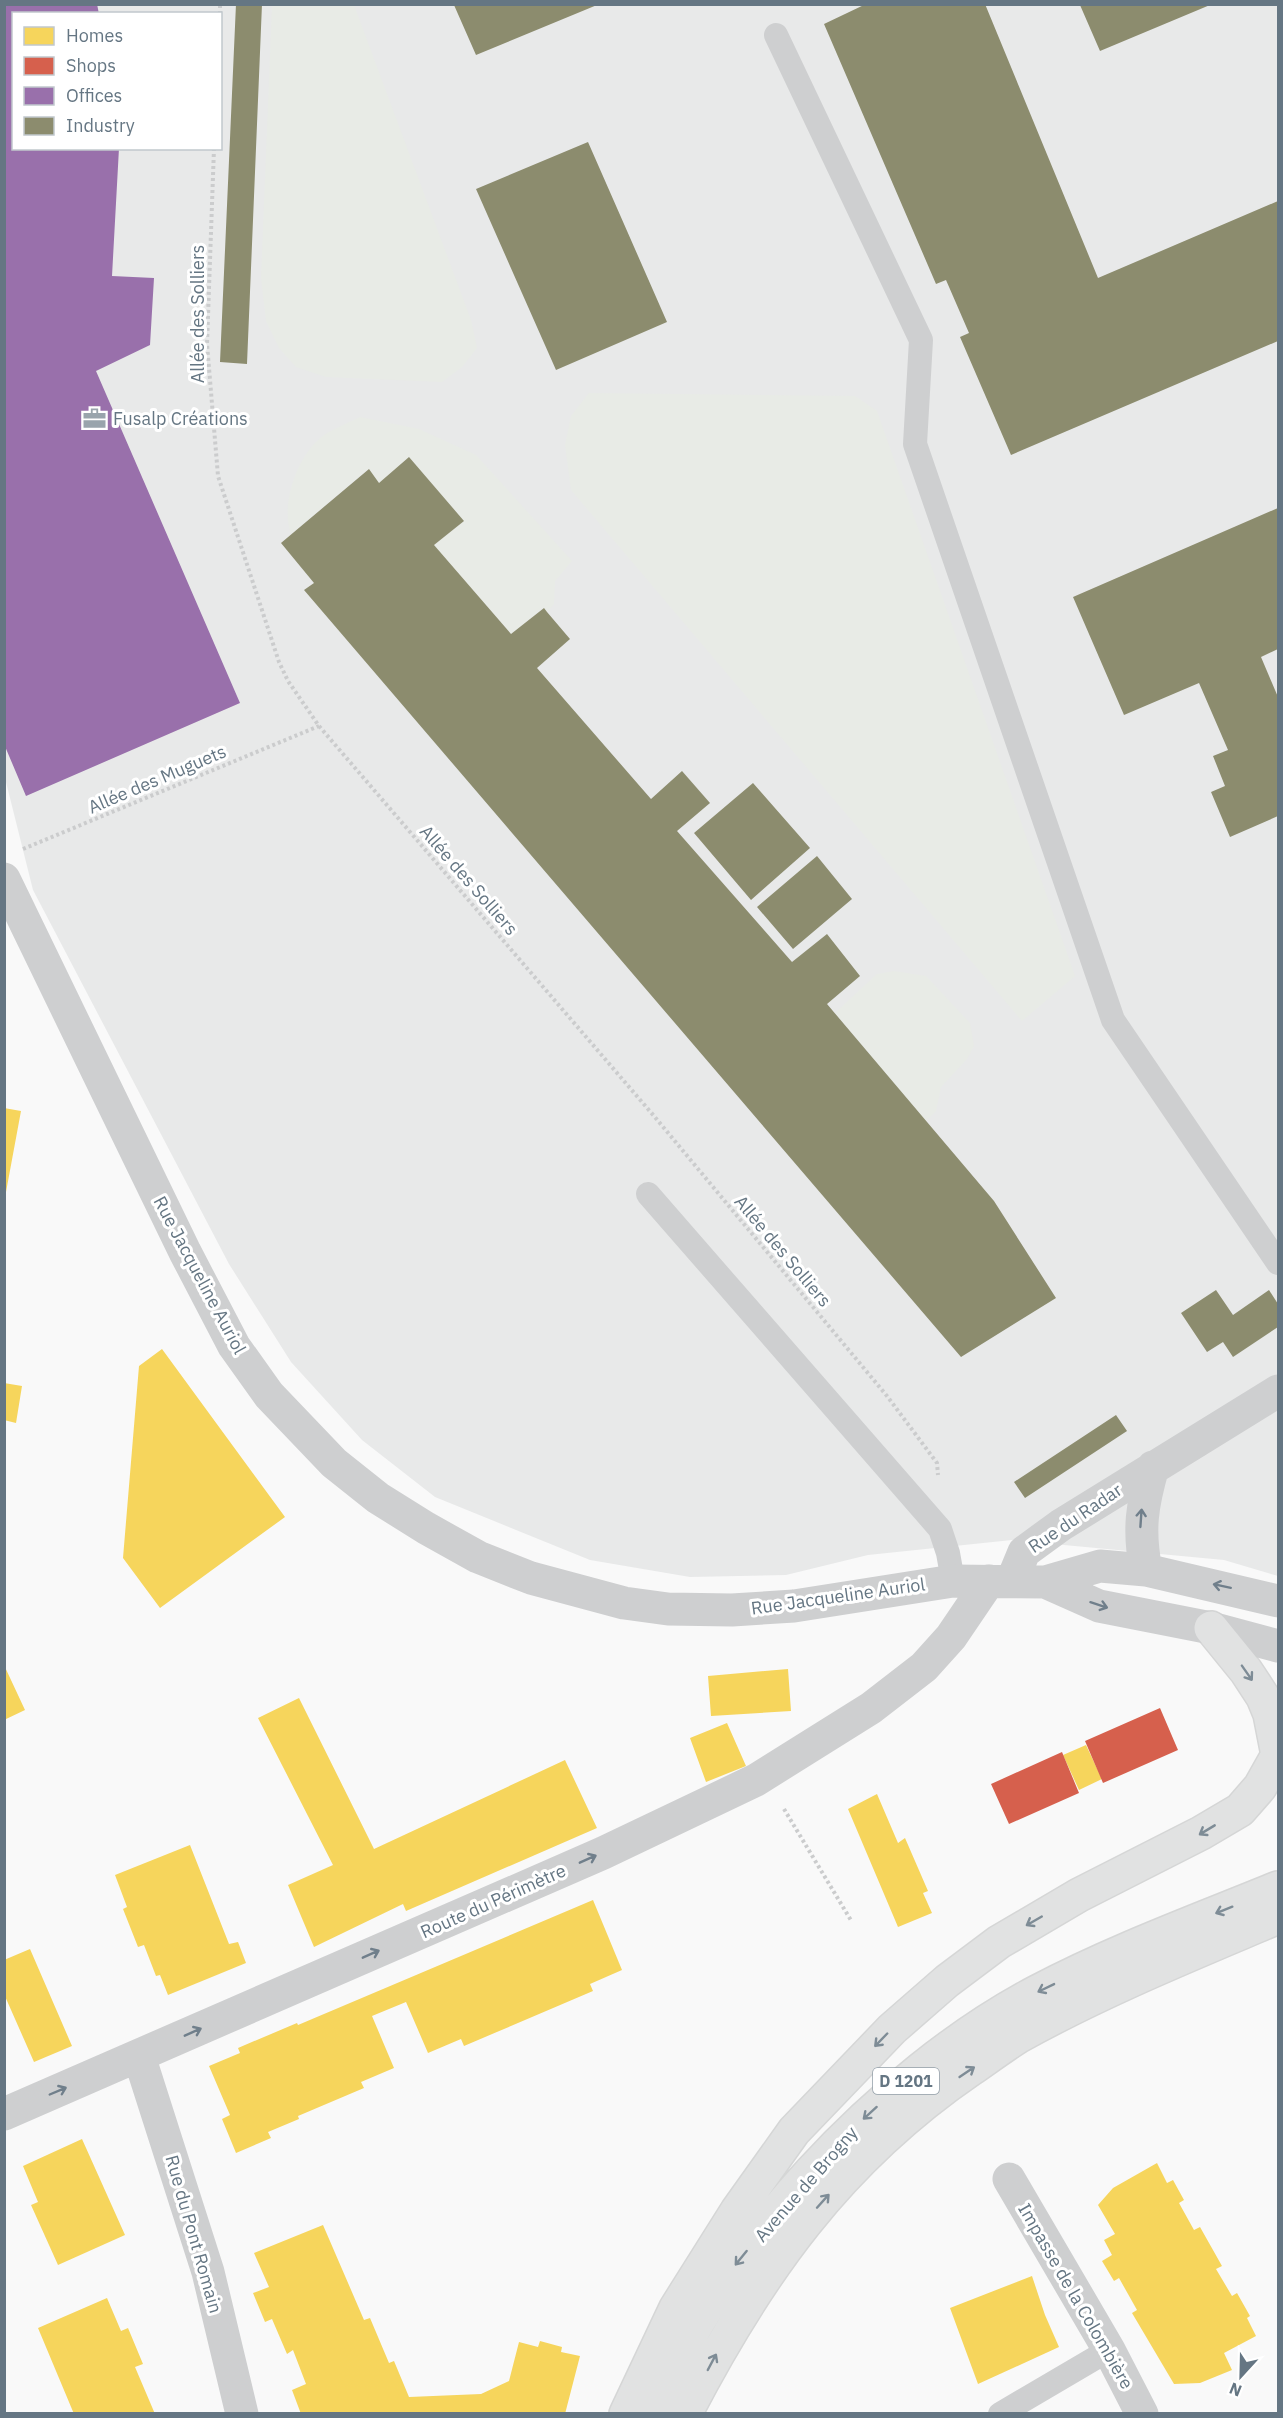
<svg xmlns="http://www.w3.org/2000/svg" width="1283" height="2418" font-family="'IBM Plex Sans',sans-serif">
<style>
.built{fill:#e8e9e9;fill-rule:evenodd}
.green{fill:#e8ebe6}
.homes{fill:#f6d55c}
.shops{fill:#d6604d}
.offices{fill:#9970ab}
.industry{fill:#8c8c6e}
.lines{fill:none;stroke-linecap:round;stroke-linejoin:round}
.highway-casing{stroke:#d5d6d6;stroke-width:36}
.path{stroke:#cbcccd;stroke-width:4;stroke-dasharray:3 3;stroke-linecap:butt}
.lane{stroke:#cecfd0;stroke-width:24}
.street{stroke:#cecfd0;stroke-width:33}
.highway{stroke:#e1e2e2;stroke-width:33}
.oneway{stroke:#707f8b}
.oneway2{stroke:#7e8c96}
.labels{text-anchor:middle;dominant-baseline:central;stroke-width:6;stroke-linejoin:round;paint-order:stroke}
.shield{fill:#fff;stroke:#939fa8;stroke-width:1.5}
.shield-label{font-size:16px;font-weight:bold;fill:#657683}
.street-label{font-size:18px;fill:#657683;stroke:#fff}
.poi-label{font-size:18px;fill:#657683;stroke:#fff;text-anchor:start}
</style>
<rect width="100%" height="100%" fill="#f9f9f9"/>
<path class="built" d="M4,5H1278V1576L1224,1560L1012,1540L868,1555L786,1575L690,1577L590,1560L435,1497L362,1440L291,1362L229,1264L33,890L5,778ZM14,14H220V148H14Z"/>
<path class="green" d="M272,5H354L471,320L477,348L462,367L442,382L326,377L296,367L279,348L266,321L261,278Z
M589,393L855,396L877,411L1075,976L1022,1021L571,490L565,445L571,416Z
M360,417L419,429L476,455L572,561L555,581L554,604L547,612L543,608L511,634L434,545L464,521L409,457L379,483L368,469L291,534C281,506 295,464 315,443C326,431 346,424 360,417Z
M894,971L926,976L970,1023L974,1046L967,1059L941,1087L936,1111L926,1121L835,1013L877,974Z"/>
<path class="homes" d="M4,1108L21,1111L6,1192H4Z
M162,1349L285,1517L160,1608L123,1558L139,1366Z
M4,1383L22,1386L16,1423L4,1420Z
M4,1665L25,1710L4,1720Z
M788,1669L791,1711L711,1716L708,1676Z
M299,1698L374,1849L565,1760L597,1828L406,1911L403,1904L314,1947L288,1885L333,1865L258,1718Z
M727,1723L746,1766L706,1782L690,1738Z
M1086,1745L1102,1779L1079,1790L1063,1755Z
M877,1794L898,1843L905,1838L928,1891L923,1893L932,1913L898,1927L848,1809Z
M190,1845L229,1944L238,1942L246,1963L168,1995L160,1975L156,1976L144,1945L138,1947L123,1909L127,1907L115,1875Z
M593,1900L622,1970L590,1984L593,1991L464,2046L461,2039L428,2053L406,2002L372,2016L394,2068L361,2082L364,2088L298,2116L299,2119L268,2132L271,2138L236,2153L222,2119L230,2115L209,2066L240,2053L238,2048L297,2023L298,2025Z
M30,1949L72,2046L34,2062L4,1994V1960Z
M82,2139L125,2235L58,2265L31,2205L38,2202L23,2166Z
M1157,2163L1167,2183L1173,2180L1184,2200L1179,2203L1194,2230L1200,2227L1222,2266L1216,2269L1232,2296L1237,2293L1250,2316L1247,2318L1256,2336L1224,2353L1232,2370L1200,2383L1174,2384L1132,2313L1137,2310L1119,2278L1114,2281L1102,2261L1112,2255L1104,2240L1115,2234L1098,2205L1113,2188Z
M323,2225L364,2320L370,2318L389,2363L394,2361L409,2397L481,2394L509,2381L519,2342L538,2347L540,2341L562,2347L561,2352L580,2356L565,2414H301L292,2390L306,2384L293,2350L287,2354L272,2319L265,2322L253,2293L269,2287L254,2253Z
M1032,2276L1045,2315L1059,2347L978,2384L950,2308Z
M107,2298L121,2331L128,2328L143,2364L135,2367L155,2414H74L38,2328Z"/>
<path class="shops" d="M1160,1708L1178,1750L1103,1783L1085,1741Z
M1062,1752L1079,1793L1009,1824L991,1784Z"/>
<path class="offices" d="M4,4H97L99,14H14V148H119L112,276L154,278L150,345L96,371L240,703L26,796L4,744Z"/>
<path class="industry" d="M236,4H262L247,364L220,362Z
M866,4H985L1098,278L1278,201V341L1011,455L960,337L969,333L946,280L936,284L824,24Z
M454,5H597L476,55Z
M1080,5H1210L1100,51Z
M588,142L667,322L556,370L476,189Z
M409,457L464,521L434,545L511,634L544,608L547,612L570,639L537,668L651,799L682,771L710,803L677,831L792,962L827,934L860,976L827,1004L994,1201L1056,1298L961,1357L304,590L314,583L281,543L369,469L379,483Z
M1278,508V649L1261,657L1278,697V816L1230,837L1211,792L1225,786L1213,756L1228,750L1199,683L1124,715L1073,597Z
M753,783L810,848L751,900L694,833Z
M817,856L852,899L793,949L757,907Z
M1216,1290L1233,1315L1269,1290L1278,1304V1327L1233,1357L1223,1342L1207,1352L1181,1313Z
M1116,1415L1127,1431L1025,1498L1014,1482Z"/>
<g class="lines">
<defs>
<path id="highway" d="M626,2414L676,2308L737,2211L794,2131L892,2029L947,1981L999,1942L1079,1895L1201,1833L1240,1810L1260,1787L1278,1755L1270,1714L1263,1697L1246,1671L1211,1628
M653,2414C716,2250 883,2073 1037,1992C1115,1951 1197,1921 1278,1888
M685,2414C758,2273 838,2160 971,2069C987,2058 1003,2046 1019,2036C1102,1990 1191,1954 1278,1917"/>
</defs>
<use href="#highway" class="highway-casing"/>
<path class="path" d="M220,14V4
M214,148L207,344L218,476L279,662L288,681L319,726L654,1116L887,1396L937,1463L938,1475
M23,849L319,726
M784,1809L852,1922"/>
<path class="lane" d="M776,35L921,340L915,444L1113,1020L1278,1263
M648,1194L940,1529L948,1553L953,1581
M1000,2414L1109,2350"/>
<path class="street" d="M4,879L185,1252L234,1346L269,1395L334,1463L378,1498L426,1528L478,1557L531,1578L624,1603L668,1609L732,1610L794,1606L953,1581L1045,1582L1100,1566L1146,1570L1278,1601
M1146,1570C1138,1530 1142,1505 1153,1467
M1012,1581L1024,1552L1061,1525L1278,1391
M1045,1582L1099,1606L1211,1628L1278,1646
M139,2056L208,2272L242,2414
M4,2114L603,1853L756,1780L871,1708L924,1667L951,1637L989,1581
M1009,2179L1109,2350L1142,2414"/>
<use href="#highway" class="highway"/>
</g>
<defs><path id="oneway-shaft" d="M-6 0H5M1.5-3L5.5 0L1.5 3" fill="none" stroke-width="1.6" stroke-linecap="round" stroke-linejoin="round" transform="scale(1.5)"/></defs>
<g class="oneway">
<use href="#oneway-shaft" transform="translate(1141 1518) rotate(-86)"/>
<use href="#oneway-shaft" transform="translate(1222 1586) rotate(-168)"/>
<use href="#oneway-shaft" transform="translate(1099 1605) rotate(18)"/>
<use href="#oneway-shaft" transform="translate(588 1859) rotate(-24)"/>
<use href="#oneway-shaft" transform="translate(371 1954) rotate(-24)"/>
<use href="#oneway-shaft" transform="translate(193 2032) rotate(-24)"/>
<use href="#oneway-shaft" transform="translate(58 2091) rotate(-23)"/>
</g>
<g class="oneway2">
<use href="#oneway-shaft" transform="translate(1247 1673) rotate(55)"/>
<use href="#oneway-shaft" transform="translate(1207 1830) rotate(149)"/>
<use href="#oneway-shaft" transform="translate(1224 1910) rotate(158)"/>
<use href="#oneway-shaft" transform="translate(1034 1921) rotate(150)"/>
<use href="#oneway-shaft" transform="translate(1046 1988) rotate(154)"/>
<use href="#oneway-shaft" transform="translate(881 2040) rotate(134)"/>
<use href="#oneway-shaft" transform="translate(967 2072) rotate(-34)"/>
<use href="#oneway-shaft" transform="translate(870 2113) rotate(138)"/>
<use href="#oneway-shaft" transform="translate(823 2201) rotate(-48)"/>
<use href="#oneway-shaft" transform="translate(741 2258) rotate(129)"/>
<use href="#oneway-shaft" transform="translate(712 2362) rotate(-62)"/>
</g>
<defs>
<symbol id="office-bare" viewBox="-9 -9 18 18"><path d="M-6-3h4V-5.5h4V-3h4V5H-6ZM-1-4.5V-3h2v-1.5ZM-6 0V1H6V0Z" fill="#99a4ac" stroke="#fff" stroke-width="2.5" paint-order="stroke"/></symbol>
</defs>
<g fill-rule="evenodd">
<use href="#office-bare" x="78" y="402" width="33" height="33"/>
</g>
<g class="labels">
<rect class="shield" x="873" y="2068" width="66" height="26" rx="4.5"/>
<g class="shield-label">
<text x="906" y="2081">D 1201</text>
</g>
<g class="street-label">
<text transform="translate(197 314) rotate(-90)">Allée des Solliers</text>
<text transform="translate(157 779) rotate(-23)">Allée des Muguets</text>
<text transform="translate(469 880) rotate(49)">Allée des Solliers</text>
<text transform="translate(783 1251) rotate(50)">Allée des Solliers</text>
<text transform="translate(200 1275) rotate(62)">Rue Jacqueline Auriol</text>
<text transform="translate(1075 1518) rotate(-34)">Rue du Radar</text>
<text transform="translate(838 1596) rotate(-8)">Rue Jacqueline Auriol</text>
<text transform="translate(493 1901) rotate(-24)">Route du Périmètre</text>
<text transform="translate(806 2184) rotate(-49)">Avenue de Brogny</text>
<text transform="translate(194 2234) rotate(74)">Rue du Pont Romain</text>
<text transform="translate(1076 2296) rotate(60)">Impasse de la Colombière</text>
</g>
<g class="poi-label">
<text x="113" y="418">Fusalp Créations</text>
</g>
</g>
<rect width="1283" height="2418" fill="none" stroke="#657683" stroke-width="12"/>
<rect x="12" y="12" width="210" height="138" fill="#ffffff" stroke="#c1c8cd" stroke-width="1.5"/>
<rect x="24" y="27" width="30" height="18" fill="#f6d55c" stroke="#c1c8cd" stroke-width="1.5"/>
<text x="66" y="42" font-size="18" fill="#657683">Homes</text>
<rect x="24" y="57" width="30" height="18" fill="#d6604d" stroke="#c1c8cd" stroke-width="1.5"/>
<text x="66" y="72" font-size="18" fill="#657683">Shops</text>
<rect x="24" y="87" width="30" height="18" fill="#9970ab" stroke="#c1c8cd" stroke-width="1.5"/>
<text x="66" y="102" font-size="18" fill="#657683">Offices</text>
<rect x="24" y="117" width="30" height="18" fill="#8c8c6e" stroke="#c1c8cd" stroke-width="1.5"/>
<text x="66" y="132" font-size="18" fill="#657683">Industry</text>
<g transform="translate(1241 2376) rotate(202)" stroke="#ffffff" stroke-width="4.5" paint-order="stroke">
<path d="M0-4.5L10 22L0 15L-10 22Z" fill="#657683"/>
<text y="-9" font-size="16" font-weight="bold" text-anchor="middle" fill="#657683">N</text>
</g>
</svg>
